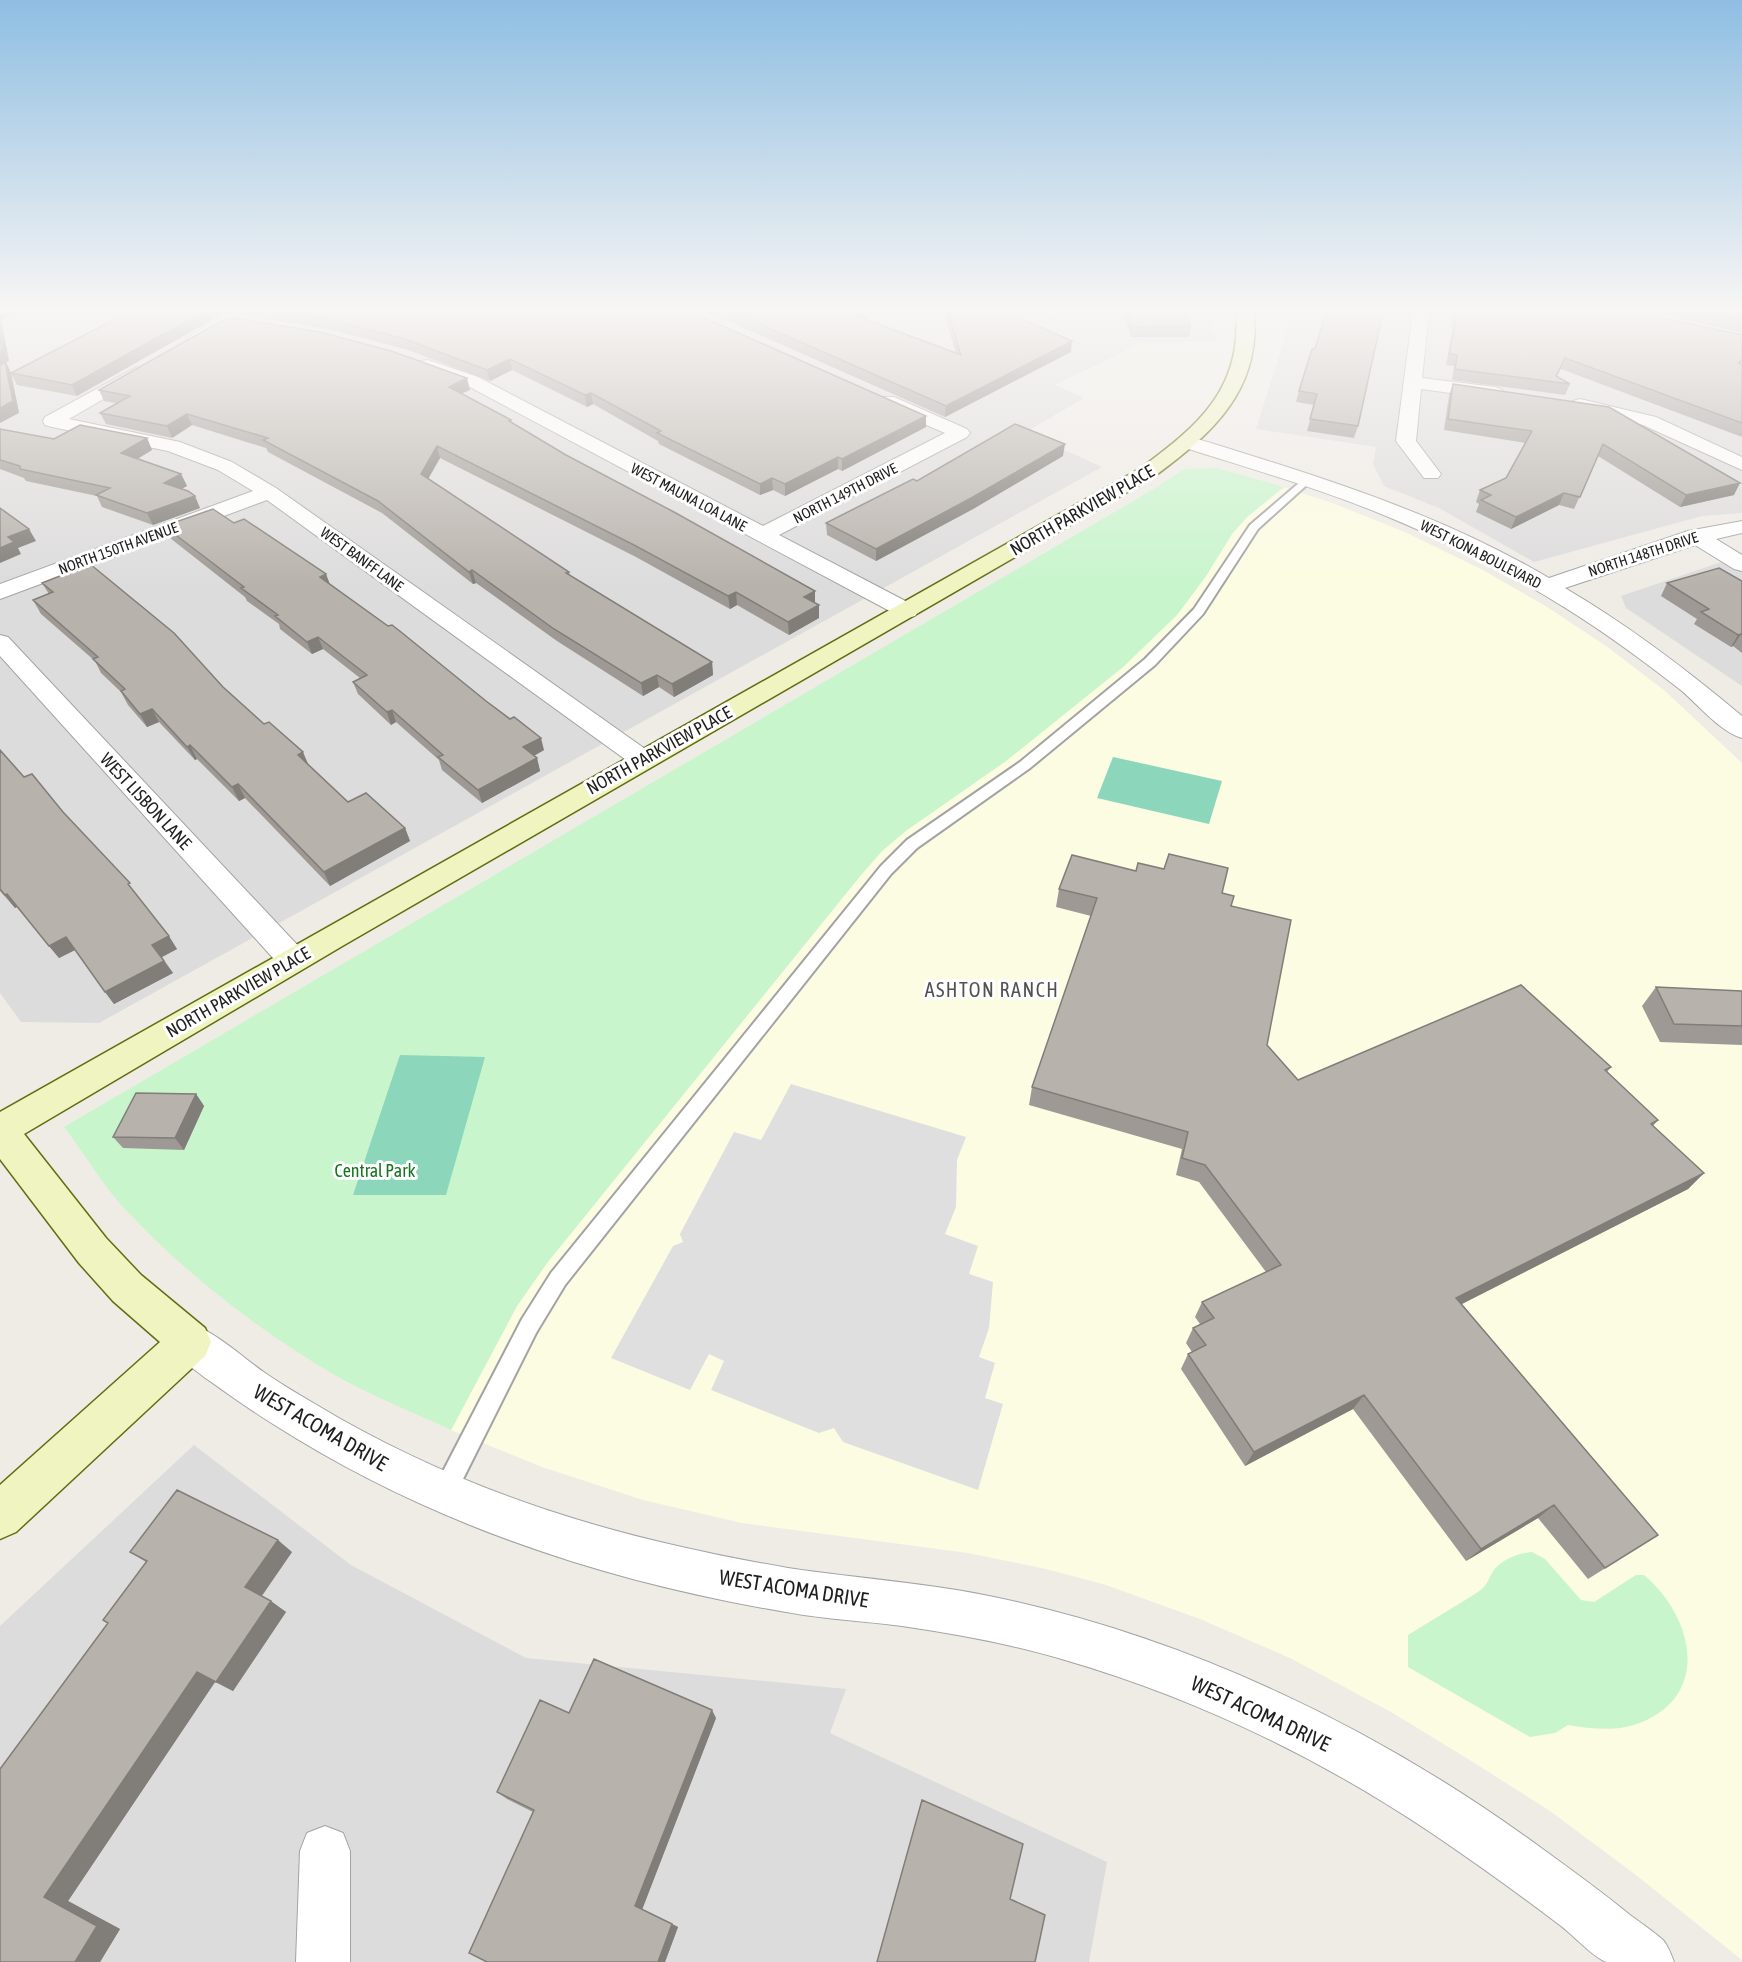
<svg xmlns="http://www.w3.org/2000/svg" width="1742" height="1962" font-family="'Asap Condensed',sans-serif">
<style>
.residential{fill:#dddcdc}
.education{fill:#fcfce2}
.park{fill:#c8f5cc}
.pitch{fill:#8cd7bb}
.parking{fill:#dfdfdf}
.lines{fill:none;stroke-linecap:round;stroke-linejoin:round}
.lane-casing{stroke:#a3a3a3;stroke-width:4}
.street-casing{stroke:#a3a3a3;stroke-width:2}
.secondary-casing{stroke:#616d0f;stroke-width:3}
.lane{fill:#fff;fill-rule:evenodd}
.street{fill:#fff;fill-rule:evenodd}
.secondary{fill:#f0f4c0;fill-rule:evenodd}
.wall{fill:#9e9994}
.shaded-wall{fill:#817d78}
.building{fill:#b8b2ac;stroke:#817d78;stroke-width:1.5}
.labels{text-anchor:middle;dominant-baseline:central;stroke-width:6;stroke-linejoin:round;paint-order:stroke}
.far-street-label{font-size:15px;fill:#1f1f1f;stroke:#fff}
.street-label{font-size:18px;fill:#1f1f1f;stroke:#fff}
.park-label{font-size:18px;fill:#167420;stroke:#fff}
.neighbourhood-label{font-size:20px;letter-spacing:1.5px;fill:#525252;stroke:#fff}
.near-street-label{font-size:21px;fill:#1f1f1f;stroke:#fff}
</style>
<rect width="100%" height="100%" fill="#efece6"/>
<path class="residential" d="M0,312H1207L1217,342H1143L1055,385L1084,398L1026,432L1102,467L99,1023L21,1022L0,993Z
M1293,312H1742V513L1702,516L1534,562L1439,508L1384,486L1373,464L1376,447L1256,429Z
M1742,555V686L1626,608L1621,596Z
M194,1445L351,1565L526,1658L846,1689L830,1733L1107,1862L1089,1962H0V1626Z"/>
<path class="education" d="M1284,487L1335,504L1405,532L1483,570L1547,607L1606,646L1665,691L1742,763V1960L1636,1875L1550,1811L1473,1762L1391,1712L1290,1658L1200,1619L1106,1585L1046,1569L968,1553L742,1523L643,1500L542,1467L451,1430L517,1306L547,1263L861,875L882,851L907,830L1006,761L1123,667L1177,615L1206,576L1232,534L1247,517Z"/>
<path class="park" d="M1217,468L1284,487L1247,517L1232,534L1206,576L1177,615L1123,667L1006,761L907,830L882,851L861,875L547,1263L517,1306L451,1430C411,1411 369,1395 331,1373C256,1328 183,1272 124,1208C102,1184 84,1153 64,1127L1152,490L1184,469Z
M1532,1552L1545,1559L1581,1600L1594,1602L1636,1575H1644C1692,1615 1712,1693 1642,1722C1619,1732 1592,1729 1568,1725L1555,1733L1530,1737L1408,1667V1635C1430,1621 1453,1608 1475,1594C1487,1586 1486,1584 1492,1573C1499,1560 1520,1553 1532,1552Z"/>
<path class="pitch" d="M1113,757L1222,781L1209,824L1097,798Z
M400,1055L485,1057L446,1195H353Z"/>
<path class="parking" d="M791,1084L966,1137L957,1160L956,1207L945,1234L978,1246L969,1274L993,1282L989,1328L979,1357L995,1363L985,1398L1003,1404L978,1490L843,1442L834,1428L819,1433L711,1390L724,1361L709,1354L690,1390L611,1358L673,1246L683,1242L680,1234L734,1132L761,1140Z"/>
<g class="lines">
<defs>
<path id="lane" d="M1306,477L1311,480L1310,482L1258,529L1203,614L1155,665L1030,768L917,848L891,874L565,1285L536,1333L453,1499L445,1502L437,1499L434,1491L437,1483L522,1319L551,1273L881,866L907,840L1020,762L1145,659L1194,609L1250,525Z"/>
<path id="street" d="M230,312H250L202,342H190L187,338Z
M1050,312H1066L1067,315L1059,320L1053,319Z
M1413,312H1429L1422,378L1495,387L1501,389L1504,393L1501,397L1495,399L1421,389L1416,441L1441,474L1438,478H1424L1396,441Z
M428,360L478,377L763,526L945,433L880,405L878,401L880,397H894L967,429L970,433L967,437L779,535L915,606L919,611L915,616L907,618L899,616L466,385L422,369L419,365L422,361Z
M137,367L143,368L146,372L143,376L69,419L180,442L232,462L276,488L651,753L655,759L651,765L642,767L633,765L267,500L0,599V584L253,491L218,470L168,451L52,427L45,425L43,421L45,417Z
M1580,399L1656,417L1742,457V470L1643,425L1573,409L1571,405L1573,401Z
M1186,436C1217,444 1248,455 1278,464C1372,494 1464,528 1549,578L1688,531L1742,521V533L1716,539L1742,555V571L1734,569L1695,545L1565,588C1628,625 1686,669 1742,716V738C1722,733 1698,705 1682,691C1645,662 1607,634 1567,609C1510,573 1449,542 1386,516C1319,488 1248,468 1179,446L1176,442L1179,438Z
M0,635L8,637L304,952L309,960L304,968L293,972L282,968L0,656Z
M190,1323C218,1334 241,1356 265,1373C281,1384 298,1394 315,1404C388,1448 466,1483 547,1510C625,1536 707,1554 788,1568C853,1578 919,1582 984,1595C1185,1635 1380,1729 1544,1850C1573,1871 1602,1892 1630,1915C1641,1923 1653,1931 1663,1940C1668,1946 1671,1954 1674,1962C1659,1962 1619,1962 1607,1962C1595,1959 1573,1935 1561,1926C1519,1894 1477,1864 1433,1834C1320,1758 1195,1698 1065,1660C1012,1644 957,1634 902,1626C863,1621 824,1619 786,1612C605,1582 428,1523 273,1424C249,1409 227,1393 204,1377C196,1370 185,1364 178,1357C175,1353 172,1346 170,1342L176,1329Z
M325,1826L343,1833L350,1851V1962H296L300,1851L307,1833Z"/>
<path id="secondary" d="M1236,312H1254C1261,390 1213,433 1155,476L344,945L24,1134L106,1238L141,1275L205,1328L211,1342L205,1356L16,1532L0,1539V1485L160,1342L113,1301L79,1263L0,1159V1112L1141,468C1198,426 1242,389 1236,312Z"/>
</defs>
<use href="#lane" class="lane-casing"/>
<use href="#street" class="street-casing"/>
<use href="#secondary" class="secondary-casing"/>
<use href="#lane" class="lane"/>
<use href="#street" class="street"/>
<use href="#secondary" class="secondary"/>
</g>
<path class="wall" d="M129,312L77,396L17,385L11,374L19,413L3,363L1,320L9,361L6,362L11,373Z
M248,312H691L926,416V427L842,471L838,469L785,496L773,490L760,495L659,444L658,441L593,404L587,407L512,370L490,381L408,350L332,330L250,316Z
M708,312H874L864,319L956,354L944,312H1006L1071,352L945,417Z
M1123,312H1186V316L1191,326L1189,337H1131Z
M1453,312H1634L1742,335V437L1561,369L1557,376L1570,384L1565,395L1452,380L1454,366L1446,365L1453,327H1451Z
M1652,312H1742V333Z
M1315,349L1358,426L1354,438L1307,431L1314,405L1296,402L1299,391Z
M1453,384L1734,495L1680,507L1598,456L1574,509L1559,505L1511,529L1476,512L1479,504L1476,502L1480,490L1506,478L1526,443L1444,430L1449,395Z
M99,390H470L461,393L566,455L815,591V604L819,618L789,635L737,605L730,609L636,557L440,458L428,479L569,572L570,576L712,662L713,675L674,697L659,687L643,696L557,641L476,583L473,584L382,513L268,452L266,448L192,425L172,438L106,424L100,413L116,403L104,401Z
M0,429L54,439L147,438L152,450L137,459L181,474L187,486L181,489L200,508L153,525L102,507L97,496L26,481L24,478L0,469Z
M1063,456L973,509L876,561L827,535L826,523L917,481Z
M234,523L326,574L329,584L544,750L534,756L537,758L540,771L482,803L442,770L439,760L396,722L391,725L358,694L353,682L360,678L323,649L312,654L280,629L279,624L247,601L245,597L170,538L164,526Z
M1742,581V653L1733,646L1731,647L1694,624L1697,619L1661,596L1667,583Z
M42,583L223,687L348,802L405,828L410,841L330,886L245,798L239,801L197,759L195,760L159,722L147,727L128,705L121,692L101,673L95,661L41,614L33,600L49,594Z
M0,750L24,777L63,812L138,896L177,949L162,957L173,973L114,1004L75,950L59,958L17,907L15,908L0,891Z
M1059,889L1222,893L1231,906L1267,1045L1298,1080L1611,1067L1607,1072L1658,1120L1653,1126L1704,1173L1688,1189L1462,1304L1658,1535L1588,1579L1538,1518L1466,1561L1353,1409L1245,1466L1181,1369L1188,1354L1192,1352L1186,1343L1193,1328L1200,1324L1195,1317L1202,1302L1266,1272L1199,1182L1176,1175L1182,1149L1029,1105L1032,1087L1091,916L1056,907Z
M1656,987L1742,991V1045L1660,1042L1642,1006Z
M196,1094L204,1106L184,1150L123,1148L113,1137Z
M130,1552H292L262,1596L286,1612L233,1691L215,1682L68,1901L120,1929L100,1962H0L108,1623L146,1562Z
M569,1713L716,1718L642,1909L678,1927L665,1962L533,1812L507,1799L497,1792Z"/>
<path class="shaded-wall" d="M0,312H19L1,320L9,361L6,362L11,373L19,413L0,423V408L6,362L0,365Z
M203,312H226L77,396L72,385Z
M858,312H874L854,326V315Z
M1072,341L1071,352L945,417L946,406Z
M510,359L512,370L490,381L487,370Z
M467,378L470,390L451,398L449,387Z
M591,393L593,404L587,407L585,395Z
M187,414L192,425L172,438L167,426Z
M926,416V427L842,471V459Z
M147,438L152,450L127,465L121,453Z
M1065,444L1063,456L973,509L876,561V549Z
M437,446L440,458L424,486L421,474Z
M838,457V469L785,496V484Z
M181,474L187,486L169,495L164,483Z
M772,478L773,490L760,495V484Z
M1740,483L1734,495L1680,507L1686,495Z
M1564,493L1559,505L1511,529L1516,517Z
M195,496L200,508L153,525L147,513Z
M29,529L36,541L18,548L21,554L0,563V548L8,537Z
M472,570L476,583L473,584L469,572Z
M326,574L331,587L320,577Z
M815,591V604L804,597Z
M736,592L737,605L730,609L728,596Z
M819,605V618L789,635L788,622Z
M1741,634L1733,646L1731,647L1738,635Z
M318,637L323,649L312,654L307,642Z
M712,662L713,675L674,697L672,684Z
M657,675L659,687L643,696L641,683Z
M152,709L159,722L147,727L140,714Z
M392,710L396,722L391,725L387,712Z
M541,738L544,750L526,760L523,747Z
M190,745L197,759L195,760L187,747Z
M303,752L309,766L298,755Z
M537,758L540,771L482,803L478,790Z
M238,784L245,798L239,801L232,787Z
M405,828L410,841L330,886L324,872Z
M7,894L17,907L15,908L5,895Z
M169,936L177,949L160,958L152,945Z
M66,937L75,950L59,958L49,946Z
M164,961L173,973L114,1004L105,992Z
M196,1094L204,1106L184,1150L175,1138Z
M1704,1173L1688,1189L1444,1313L1456,1298Z
M1364,1395L1353,1409L1245,1466L1254,1452Z
M1554,1505L1538,1518L1466,1561L1481,1549Z
M278,1540L292,1552L260,1598L245,1587Z
M271,1601L286,1612L233,1691L216,1682Z
M197,1672L215,1682L68,1901L120,1929L100,1962H75L44,1897Z
M712,1710L716,1718L642,1910L635,1906Z
M672,1924L678,1927L665,1962H658Z"/>
<path class="building" d="M129,312H203L72,385L11,373Z
M286,312H691L926,416L842,459L838,457L785,484L772,478L760,484L657,433L661,431L591,393L585,395L510,359L487,370L405,339L328,319Z
M732,312H858L854,315L961,355L948,312H1006L1072,341L946,406Z
M1128,312H1183L1191,326L1133,327Z
M1326,312H1383L1358,426L1310,419L1317,394L1299,391L1312,349H1315Z
M1455,312H1634L1646,314L1742,335V359L1739,363L1742,366V423L1565,358L1556,376L1570,384L1455,369L1457,355L1449,354L1457,316H1455Z
M1703,312H1742V321Z
M228,317L320,332L391,351L467,378L449,387L511,420L509,421L566,455L674,512L815,591L804,597L819,605L788,622L736,592L728,596L634,545L437,446L421,474L569,572L566,573L712,662L672,684L657,675L641,683L554,629L472,570L469,572L378,501L263,440L268,438L187,414L167,426L100,413L130,396L99,390Z
M0,333L3,350L0,351Z
M5,362L13,401L0,408V366Z
M1453,384L1609,407L1740,483L1686,495L1603,444L1580,497L1564,493L1516,517L1481,500L1491,495L1480,490L1506,478L1532,431L1448,419Z
M1015,424L1065,444L973,497L876,549L826,523L913,479L917,481Z
M80,425L147,438L121,453L181,474L164,483L188,491L195,496L147,513L96,495L110,488L20,469V466L0,460V429L54,439Z
M0,508L29,529L8,537L14,542L0,548Z
M213,509L234,523L244,519L326,574L320,577L388,626L392,625L401,632L486,701L510,719L514,717L541,738L523,747L537,758L478,790L438,757L443,755L392,710L387,712L353,682L367,675L318,637L307,642L275,616L278,615L241,588L244,587L164,526Z
M90,564L174,633L223,687L264,724L269,722L303,752L298,755L348,802L366,793L405,828L324,872L238,784L232,787L190,745L187,747L152,709L140,714L121,691L125,689L93,659L98,657L33,600L53,592L42,583Z
M1719,568L1742,581V635L1741,634L1738,635L1701,612L1709,609L1667,583Z
M0,750L24,777L32,774L63,812L130,883L128,884L169,936L152,945L164,961L105,992L66,937L49,946L7,894L5,895L0,889Z
M1169,854L1228,868L1222,893L1234,896L1231,906L1291,920L1267,1045L1298,1080L1521,985L1611,1067L1605,1070L1658,1120L1651,1124L1704,1173L1456,1298L1658,1535L1605,1568L1554,1505L1481,1549L1364,1395L1254,1452L1188,1354L1206,1345L1193,1328L1214,1318L1202,1302L1281,1265L1205,1165L1182,1158L1188,1132L1032,1087L1097,898L1059,889L1072,855L1136,871L1138,863L1164,869Z
M1656,987L1742,991V1026L1674,1024Z
M136,1093L196,1094L175,1138L113,1137Z
M177,1490L278,1540L245,1587L271,1601L216,1682L197,1672L44,1897L97,1926L75,1962H0V1769L108,1623L103,1620L147,1561L130,1552Z
M594,1659L712,1710L635,1906L672,1924L658,1962H487L469,1953L534,1810L497,1792L540,1700L569,1713Z
M922,1800L1023,1844L1010,1899L1045,1915L1035,1962H877Z"/>
<linearGradient id="sky" x2="0" y2="1"><stop stop-color="#8fbee2"/><stop offset="0.53" stop-color="#f8f6f4"/><stop offset="1" stop-color="#f8f6f4" stop-opacity="0"/></linearGradient>
<rect width="1742" height="587" fill="url(#sky)"/>
<g class="labels">
<g class="far-street-label">
<text transform="translate(845 493) rotate(-27)">NORTH 149TH DRIVE</text>
<text transform="translate(689 497) rotate(28)">WEST MAUNA LOA LANE</text>
<text transform="translate(118 548) rotate(-20)">NORTH 150TH AVENUE</text>
<text transform="translate(1481 554) rotate(27)">WEST KONA BOULEVARD</text>
<text transform="translate(1643 554) rotate(-18)">NORTH 148TH DRIVE</text>
<text transform="translate(362 559) rotate(36)">WEST BANFF LANE</text>
</g>
<g class="street-label">
<text transform="translate(1082 510) rotate(-30)">NORTH PARKVIEW PLACE</text>
<text transform="translate(659 750) rotate(-29)">NORTH PARKVIEW PLACE</text>
<text transform="translate(146 801) rotate(47)">WEST LISBON LANE</text>
<text transform="translate(238 992) rotate(-30)">NORTH PARKVIEW PLACE</text>
</g>
<g class="park-label">
<text x="375" y="1170">Central Park</text>
</g>
<g class="neighbourhood-label">
<text x="992" y="989">ASHTON RANCH</text>
</g>
<g class="near-street-label">
<text transform="translate(321 1427) rotate(30)">WEST ACOMA DRIVE</text>
<text transform="translate(794 1588) rotate(9)">WEST ACOMA DRIVE</text>
<text transform="translate(1261 1713) rotate(25)">WEST ACOMA DRIVE</text>
</g>
</g>
</svg>
